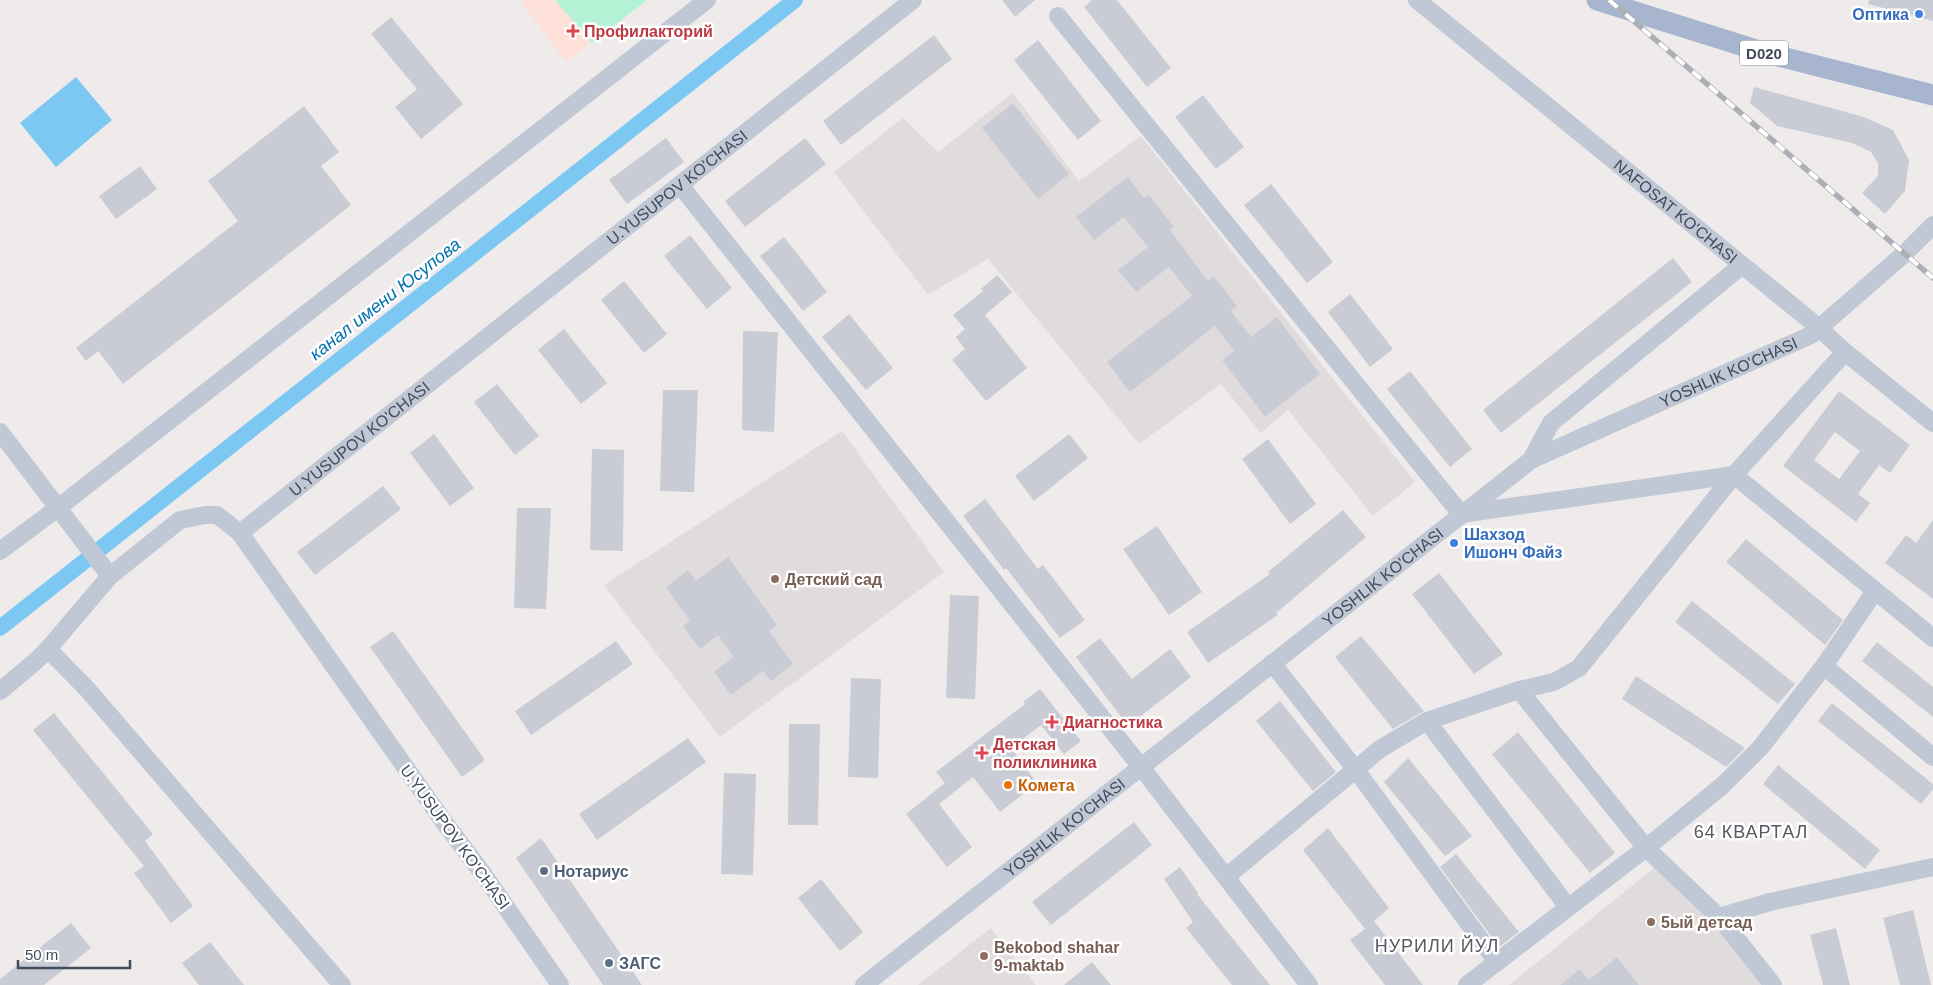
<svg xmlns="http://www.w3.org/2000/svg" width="1933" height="985" font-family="Arial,sans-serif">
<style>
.education{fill:#e0dcdd}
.medical{fill:#fde0d7}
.green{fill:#b4f2d5}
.water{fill:#7cc8f3}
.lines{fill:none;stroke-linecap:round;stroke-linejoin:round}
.canal{stroke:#7cc8f3;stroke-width:16}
.building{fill:#c9ccd4;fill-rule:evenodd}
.minor{stroke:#c0c8d5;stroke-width:18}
.major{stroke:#a8b5ce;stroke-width:21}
.rail-casing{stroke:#adafb7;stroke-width:5.5}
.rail{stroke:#fff;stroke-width:4;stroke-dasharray:11;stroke-linecap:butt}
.shop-dot{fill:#3f7fe0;stroke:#fff;stroke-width:2}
.health-dot{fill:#e0444e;stroke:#fff;stroke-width:2}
.education-dot{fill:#8d6e63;stroke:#fff;stroke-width:2}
.food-dot{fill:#e8710a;stroke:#fff;stroke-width:2}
.service-dot{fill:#5c6f8a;stroke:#fff;stroke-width:2}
.labels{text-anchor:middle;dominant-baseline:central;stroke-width:5;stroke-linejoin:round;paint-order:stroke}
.shield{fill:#fff;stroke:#7b818c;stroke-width:1}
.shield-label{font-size:15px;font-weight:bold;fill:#424b5a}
.shop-label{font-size:16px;font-weight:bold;fill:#366cbe;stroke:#fff;text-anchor:end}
.health-label{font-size:16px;font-weight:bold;fill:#be3a42;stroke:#fff;text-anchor:start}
.street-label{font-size:16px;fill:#424b5a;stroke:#fff}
.education-label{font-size:16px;font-weight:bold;fill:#785e54;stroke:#fff;text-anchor:start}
.food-label{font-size:16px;font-weight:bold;fill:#c56008;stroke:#fff;text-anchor:start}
.service-label{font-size:16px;font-weight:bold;fill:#4e5e75;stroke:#fff;text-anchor:start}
.water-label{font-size:18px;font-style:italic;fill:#0070af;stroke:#fff}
.neighbourhood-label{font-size:18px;letter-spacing:1px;fill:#575a61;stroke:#fff}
</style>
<rect width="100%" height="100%" fill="#efebeb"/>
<path class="education" d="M1013,93L1079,181L1141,136L1415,482L1373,516L1288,410L1261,433L1221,384L1139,444L988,259L928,295L834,172L903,118L938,152Z
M842,431L944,572L720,737L604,585Z
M1665,859L1766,985H1509Z
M991,928L1036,985H918Z"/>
<path class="medical" d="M520,0H641L566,62Z"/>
<path class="green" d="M555,0H647L592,43Z"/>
<path class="water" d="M76,77L112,120L56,167L20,123Z"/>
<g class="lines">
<path class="canal" d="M0,628L795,0"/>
</g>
<path class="building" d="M1002,0H1035L1015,17Z
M1092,0H1117L1171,68L1147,87L1084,7Z
M1869,0H1933V21L1868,4Z
M391,17L463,104L421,139L395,107L417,89L371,34Z
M934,35L952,59L841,145L823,121Z
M1038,40L1101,121L1078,140L1014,60Z
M1754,87L1864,117L1893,130L1909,160L1905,191L1885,214L1862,193L1878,176V163L1871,152L1852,143L1777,126L1750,103Z
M1203,95L1244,147L1216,169L1175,117Z
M1013,103L1069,174L1038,199L982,128Z
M304,106L339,152L321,166L351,205L123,384L98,351L86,361L76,348L238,221L208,181Z
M666,138L684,162L627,204L609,180Z
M805,138L826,164L745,227L725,201Z
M140,166L157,189L116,219L99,196Z
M1128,177L1144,198L1149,195L1174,227L1170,230L1208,281L1214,276L1237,306L1231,311L1251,337L1277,317L1320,374L1265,417L1222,360L1234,351L1215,326L1130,392L1107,362L1192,296L1169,267L1136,292L1118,270L1148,247L1124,217L1094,240L1076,217Z
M1271,184L1333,262L1307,283L1244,205Z
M690,235L732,288L707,309L664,256Z
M784,237L827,292L803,311L760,256Z
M1673,258L1692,282L1501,433L1483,410Z
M997,275L1012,292L985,315L1027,368L986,401L952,360L965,349L956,337L965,329L953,315L983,291L981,289Z
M624,281L667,334L644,353L601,300Z
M1350,294L1393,349L1370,367L1328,312Z
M849,314L893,368L866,390L822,337Z
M564,329L607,383L581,404L538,350Z
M743,331L778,332L774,432L742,430Z
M1410,371L1472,449L1450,467L1387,389Z
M497,384L539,436L515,455L474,402Z
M663,390H698L694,492L660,491Z
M1839,391L1910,445L1890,473L1879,465L1858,494L1870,503L1856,522L1783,466ZM1835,432L1860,451L1839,479L1814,460Z
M434,434L474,488L450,506L410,453Z
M1069,434L1088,458L1034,501L1015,476Z
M1268,439L1316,504L1290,524L1242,459Z
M592,449L624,450L623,551L590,550Z
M383,486L401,509L315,575L297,552Z
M985,499L1038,569L1043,565L1085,620L1060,638L1006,568L1004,570L963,516Z
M517,508H551L546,609L514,608Z
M1343,510L1366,537L1276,613L1278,615L1208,663L1187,632L1270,574L1268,572Z
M1933,520V599L1885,563L1906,535L1916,543Z
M1157,526L1202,592L1169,615L1123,549Z
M1746,539L1843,620L1825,645L1726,562Z
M728,557L777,625L769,631L793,664L771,681L763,671L731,695L714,672L734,657L718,635L700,649L683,626L690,621L666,587L688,570L696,581Z
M1439,573L1503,654L1474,674L1412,594Z
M950,595L979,596L975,699L946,698Z
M1692,601L1795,684L1778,704L1675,622Z
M393,631L485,760L462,777L370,647Z
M1361,636L1424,711L1393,729L1335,657Z
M1100,638L1132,679L1170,649L1191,677L1128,726L1076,657Z
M616,641L633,664L531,735L515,711Z
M1877,642L1933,687V717L1862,661Z
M1636,676L1745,748L1726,767L1622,699Z
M851,678L881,679L878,778L848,777Z
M1040,689L1081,741L1064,754L1041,725L1011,748L1037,783L1000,812L973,777L939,804L972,847L947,867L906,814L945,783L936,772L1025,704L1023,702Z
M1280,701L1336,772L1313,791L1256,721Z
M1832,703L1933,784V789L1921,804L1818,721Z
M54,713L153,834L145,841L193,906L171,923L134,873L144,866L33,730Z
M789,724H820L818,825H788Z
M1518,732L1615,853L1590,873L1492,754Z
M688,738L706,762L597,840L579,814Z
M1408,758L1472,836L1445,856L1384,782Z
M1778,765L1880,850L1865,869L1763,784Z
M724,773L756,774L753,875L721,874Z
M1134,822L1152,845L1051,925L1032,902Z
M1328,828L1389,908L1374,921L1423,985H1385L1350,940L1365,929L1303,850Z
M541,838L642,985H603L516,858Z
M1456,854L1519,932L1499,947L1440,867Z
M1180,867L1198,893L1197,894L1270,985H1232L1186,928L1193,922L1164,879Z
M821,879L863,932L840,951L798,898Z
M1913,910L1931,985H1900L1883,918Z
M71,923L91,948L44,985H0V979Z
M1836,928L1850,985H1823L1810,935Z
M210,942L244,985H199L182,963Z
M1617,957L1639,985H1560L1580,969L1589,980Z
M1092,962L1111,985H1064Z"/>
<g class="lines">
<g class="minor">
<path id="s1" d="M1417,0L1817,326L1845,352L1933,423"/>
<path d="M1058,16L1461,514L1734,475L1933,638"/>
<path d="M680,185L1141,767L1309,985"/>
<path d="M0,432L110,576L48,649"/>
<path d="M1531,460L1551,423L1741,266"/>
<path d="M0,551L59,507L707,0"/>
<path d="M110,576L180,520L205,515H217L240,533"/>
<path d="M1272,663L1356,770L1497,962"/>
<path d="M1824,666L1933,757"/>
<path d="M1519,690L1646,848L1719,917L1773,985"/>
<path d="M0,691L36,661L48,649L87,689L342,985"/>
<path d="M1427,721L1568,907"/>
<path d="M1226,877L1380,749L1427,721L1519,690L1554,682L1579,668L1734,475L1845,352"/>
<path d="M1719,917L1770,902L1933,867"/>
<path id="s2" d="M560,985L481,871L444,822L240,533L913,0"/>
<path id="s3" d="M864,985L1531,460L1811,335L1904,254L1933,225"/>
<path d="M1467,985L1646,848L1723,785L1761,747L1824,666L1875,591"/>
</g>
<path class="major" d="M1597,0L1766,53L1933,95"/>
<defs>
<path id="rail" d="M1609,0L1933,278"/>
</defs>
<use href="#rail" class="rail-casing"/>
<use href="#rail" class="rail"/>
</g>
<g class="shop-dot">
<circle cx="1919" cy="14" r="5"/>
<circle cx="1454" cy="543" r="5"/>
</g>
<g class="health-dot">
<path d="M570.5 23.5h5v5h5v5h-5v5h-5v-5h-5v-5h5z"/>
<path d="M1049.5 714.5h5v5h5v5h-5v5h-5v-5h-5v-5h5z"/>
<path d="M979.5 745.5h5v5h5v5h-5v5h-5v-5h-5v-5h5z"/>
</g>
<g class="education-dot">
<circle cx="775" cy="579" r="5"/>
<circle cx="1651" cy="922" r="5"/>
<circle cx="984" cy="956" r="5"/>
</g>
<circle class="food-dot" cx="1008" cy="785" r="5"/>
<g class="service-dot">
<circle cx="544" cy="871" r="5"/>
<circle cx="609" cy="963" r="5"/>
</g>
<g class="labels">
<rect class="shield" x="1740" y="40.5" width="48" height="25" rx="4"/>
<g class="shield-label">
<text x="1764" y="53">D020</text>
</g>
<g class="shop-label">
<text x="1909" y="14">Оптика</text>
<text x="1464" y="534" text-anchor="start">Шахзод<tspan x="1464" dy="18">Ишонч Файз</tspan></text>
</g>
<g class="health-label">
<text x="584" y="31">Профилакторий</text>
<text x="1063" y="722">Диагностика</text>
<text x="993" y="744">Детская<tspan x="993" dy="18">поликлиника</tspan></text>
</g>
<g class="street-label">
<text stroke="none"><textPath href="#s2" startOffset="1111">U.YUSUPOV KO'CHASI</textPath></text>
<text stroke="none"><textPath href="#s1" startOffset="334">NAFOSAT KO'CHASI</textPath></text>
<text stroke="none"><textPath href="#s3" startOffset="1065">YOSHLIK KO'CHASI</textPath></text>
<text stroke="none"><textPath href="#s2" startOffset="706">U.YUSUPOV KO'CHASI</textPath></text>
<text stroke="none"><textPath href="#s3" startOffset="660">YOSHLIK KO'CHASI</textPath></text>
<text stroke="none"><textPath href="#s3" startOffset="255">YOSHLIK KO'CHASI</textPath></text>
<text transform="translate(455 837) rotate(54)">U.YUSUPOV KO'CHASI</text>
</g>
<g class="education-label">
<text x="785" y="579">Детский сад</text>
<text x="1661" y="922">5ый детсад</text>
<text x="994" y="947">Bekobod shahar<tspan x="994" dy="18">9-maktab</tspan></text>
</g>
<g class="food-label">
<text x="1018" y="785">Комета</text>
</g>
<g class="service-label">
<text x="554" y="871">Нотариус</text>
<text x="619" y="963">ЗАГС</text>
</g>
<g class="water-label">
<text transform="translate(385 299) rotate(-38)">канал имени Юсупова</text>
</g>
<g class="neighbourhood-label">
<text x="1751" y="832">64 КВАРТАЛ</text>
<text x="1437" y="946">НУРИЛИ ЙУЛ</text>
</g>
</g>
<path d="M18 960v8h112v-8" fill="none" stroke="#424b5a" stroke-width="2.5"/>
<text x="25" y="960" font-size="15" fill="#424b5a" stroke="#ffffff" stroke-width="4" paint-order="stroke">50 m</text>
</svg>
